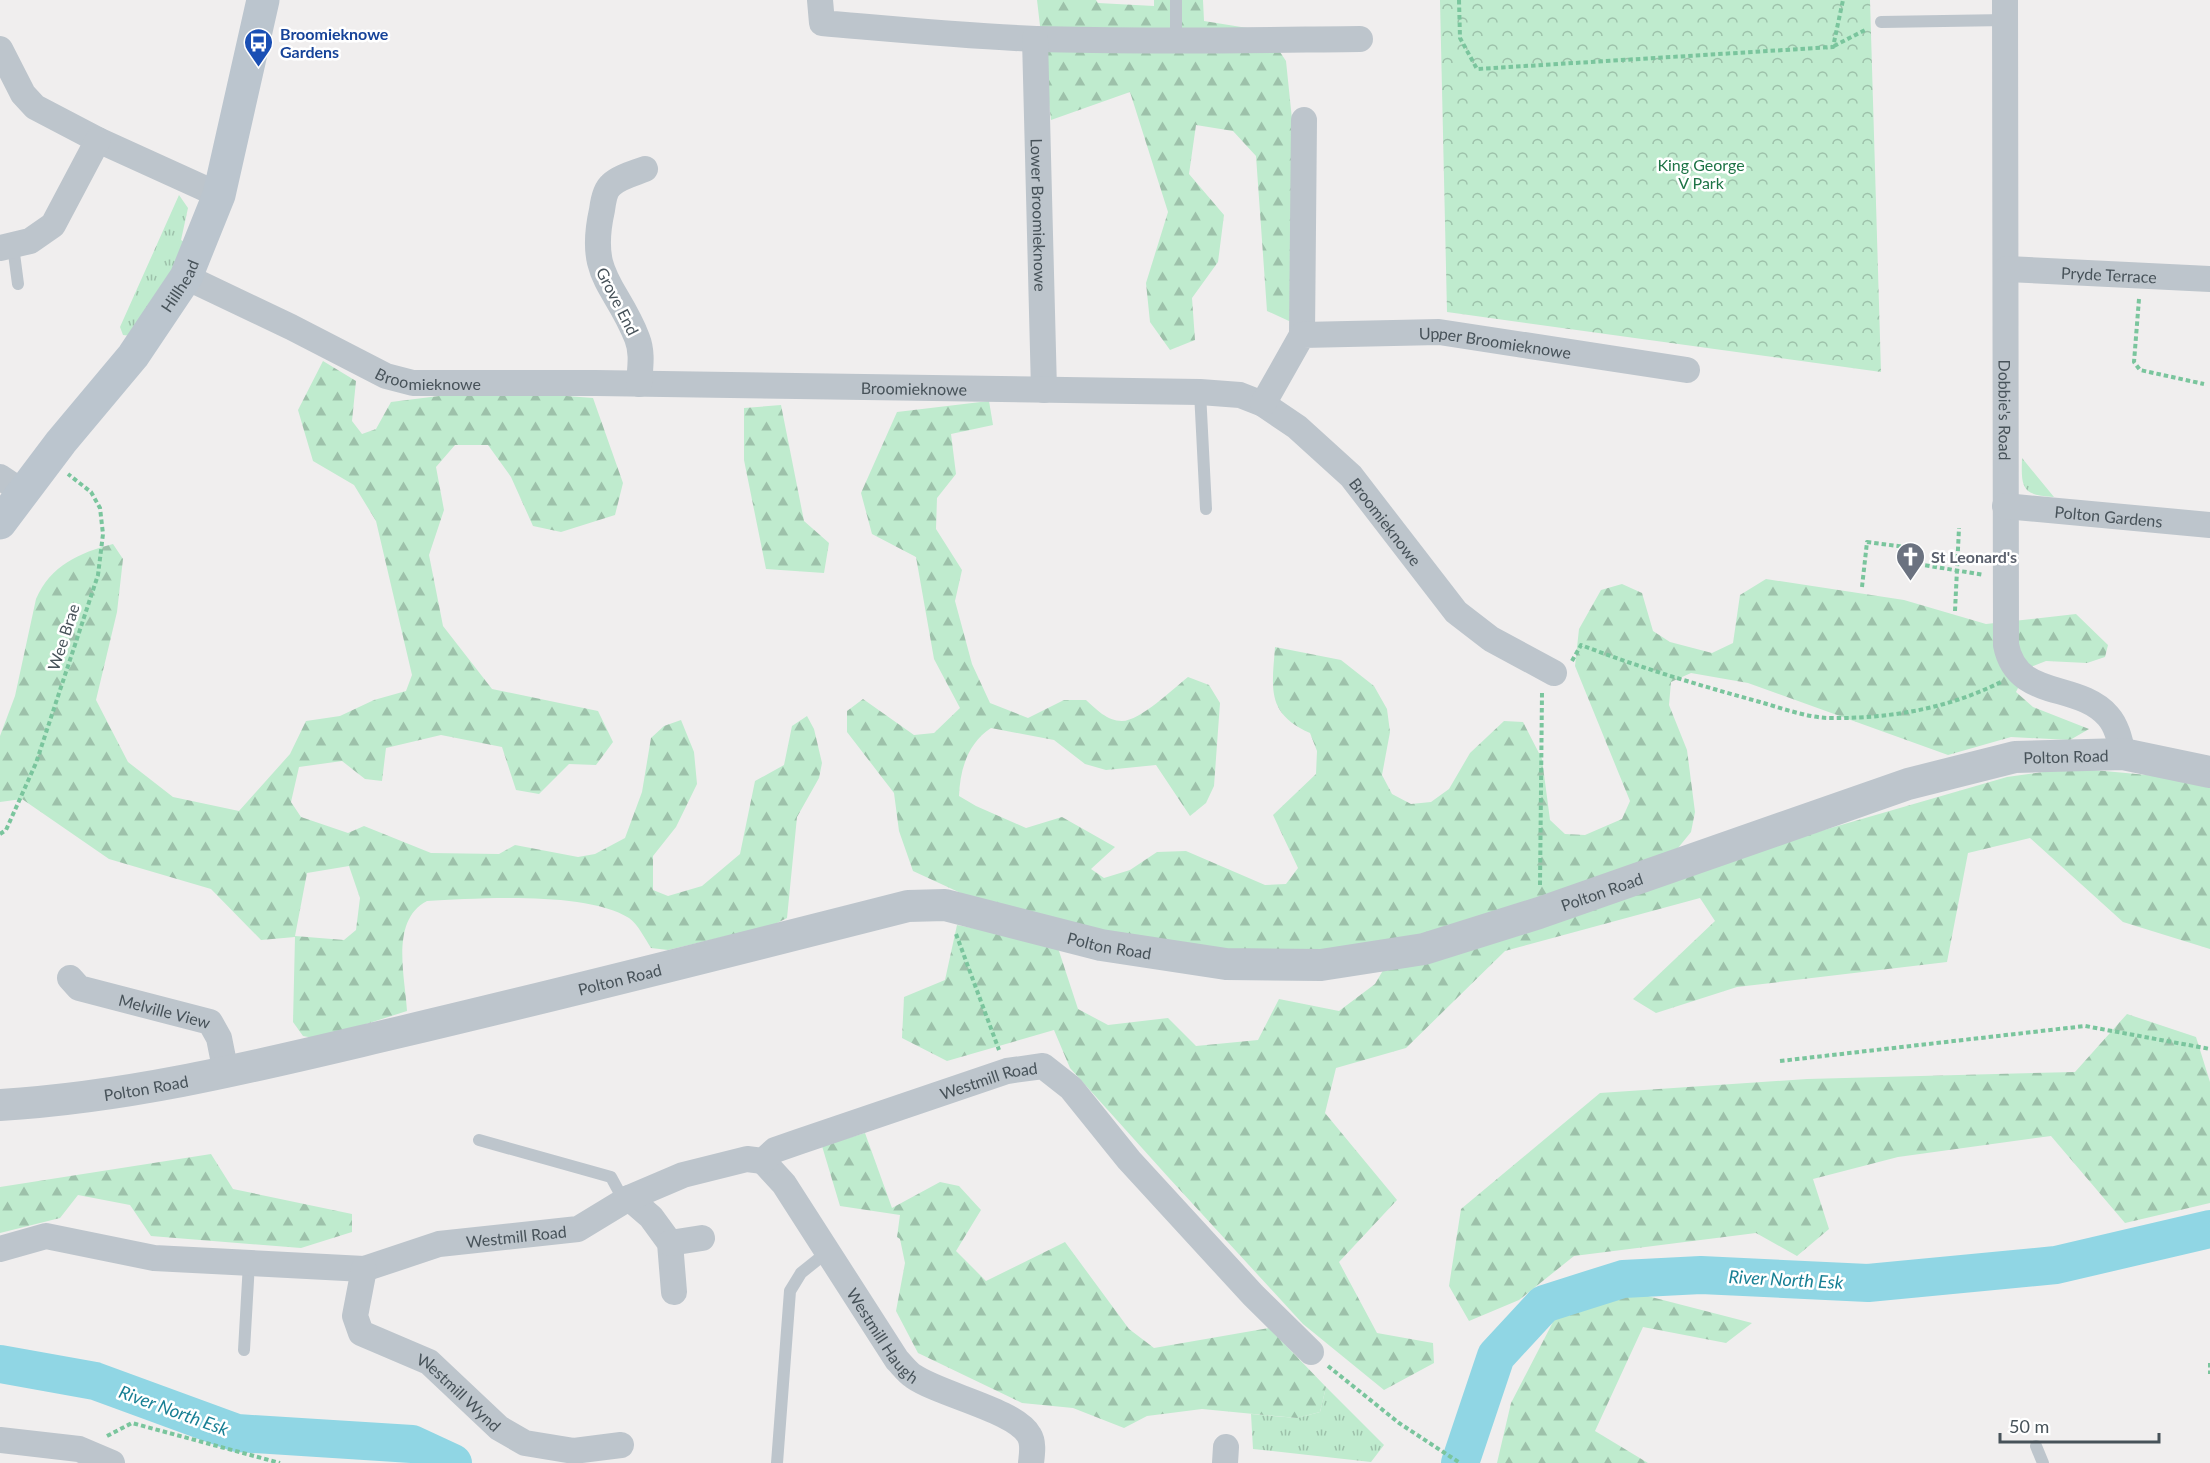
<svg xmlns="http://www.w3.org/2000/svg" width="2210" height="1463" font-family="Lato,sans-serif">
<style>
.grass{fill:url(#grass-tufts)}
.forest{fill:url(#forest-firs);fill-rule:evenodd}
.park{fill:url(#park-crowns)}
.lines{fill:none;stroke-linecap:round;stroke-linejoin:round}
.river{stroke:#90d6e4;stroke-width:38}
.path{stroke:#7ac59d;stroke-width:4;stroke-dasharray:4.5 3;stroke-linecap:butt}
.service{stroke:#bdc5cc;stroke-width:12}
.minor{stroke:#bdc5cc;stroke-width:26}
.tertiary{stroke:#bdc5cc;stroke-width:32}
.secondary{stroke:#bbc5ce;stroke-width:33}
.labels{text-anchor:middle;dominant-baseline:central;stroke-width:5;stroke-linejoin:round;paint-order:stroke}
.transit-label{font-size:16px;font-weight:bold;fill:#164399;stroke:#fff;text-anchor:start}
.park-label{font-size:16px;fill:#1e7446;stroke:#fff}
.street-label{font-size:16px;fill:#475259;stroke:#fff}
.worship-label{font-size:16px;font-weight:bold;fill:#5b616d;stroke:#fff;text-anchor:start}
.water-label{font-size:18px;font-style:italic;fill:#187f94;stroke:#fff}
</style>
<defs>
<pattern id="grass-tufts" width="24" height="20" patternUnits="userSpaceOnUse" patternTransform="scale(1.5)"><rect width="24" height="20" fill="#bfebce"/><path d="M3 7l-1-3M5 7V3M7 7l1-3M15 17l-1-3M17 17v-4M19 17l1-3" fill="none" stroke="#9dc1aa"/></pattern>
<pattern id="forest-firs" width="22" height="20" patternUnits="userSpaceOnUse" patternTransform="scale(1.5)"><rect width="22" height="20" fill="#bfebce"/><path d="M5 1l3.5 6h-7zM16 11l3.5 6h-7z" fill="#9dc1aa"/></pattern>
<pattern id="park-crowns" width="20" height="18" patternUnits="userSpaceOnUse" patternTransform="scale(1.5)"><rect width="20" height="18" fill="#bfebce"/><path d="M2 6a3 3 0 1 1 6 0M12 15a3 3 0 1 1 6 0" fill="none" stroke="#9dc1aa"/></pattern>
</defs>
<rect width="100%" height="100%" fill="#f0eeee"/>
<path class="grass" d="M179,195L188,208L181,240L186,243L176,264L131,336L123,335L120,327Z
M2022,458L2054,497C2022,495 2021,489 2022,458Z
M1326,1387L1384,1445L1371,1462L1253,1449L1251,1414L1297,1418L1320,1412Z"/>
<path class="forest" d="M1037,0H1096L1098,3L1154,6V0H1203L1204,21L1266,31L1286,61L1311,304L1289,321L1267,311L1256,156L1233,131L1196,125L1189,174L1224,215L1218,262L1192,298L1195,340L1170,350L1150,322L1146,283L1168,212L1130,92L1051,120Z
M323,361L356,381L352,421L362,434L376,429L391,402L487,390L593,398L623,483L615,515L561,532L533,526L511,477L488,445H455L436,467L444,510L429,555L443,626L492,689L598,711L613,742L596,765L569,764L539,794L516,790L502,747L441,735L386,748L382,781L365,779L342,761L299,767L291,802L301,817L348,833L364,826L431,853L499,854L515,845L578,857L595,854L625,838L642,792L651,738L664,726L681,720L694,752L697,784L676,827L653,856V890L668,896L702,886L740,854L755,781L784,765L792,726L807,716L814,729L822,763L819,778L797,817L787,918L773,925L668,950L651,948C645,939 638,924 629,918C587,891 478,898 427,901C390,920 405,976 407,1011L319,1039L303,1036L293,1022L295,937L261,940L211,889L109,859L22,799L0,802V736L15,696L36,599C51,565 79,553 113,544L123,559L117,612L96,700L128,762L173,797L239,811L290,754L306,721L340,716L374,700L406,691L412,675L376,521L354,485L313,461L298,410ZM349,866L360,898L356,930L344,940L295,936L307,873Z
M989,401L993,425L951,434L956,474L937,498L936,529L962,570L955,601L972,664L990,703L1028,718L1064,700H1086C1096,709 1107,721 1122,721C1140,721 1174,688 1188,677L1209,685L1220,703L1214,786L1206,803L1190,816L1156,765L1106,770L1085,764L1054,740L991,728C968,743 960,769 959,796L976,806L1026,828L1062,817L1115,847L1091,869L1104,878L1130,870L1157,852L1186,851L1265,885L1286,884L1298,868L1273,815L1316,774L1317,751L1310,733C1266,713 1272,689 1275,647L1341,660L1374,686L1387,709L1390,732L1382,775L1392,794L1411,804L1431,802L1449,789L1470,753L1504,721L1523,722L1542,759L1550,820L1565,834L1585,835L1622,819L1630,801L1575,666L1579,629L1601,590L1622,584L1642,593L1653,631L1670,642L1712,653L1733,643L1740,595L1766,579L1904,600L1986,624L2076,614L2108,645L2105,657L2087,663L2046,661L2028,668L2016,692L2033,707L2089,729L2070,740L2011,737L1948,755L1748,683L1691,673L1671,682L1669,705L1687,750L1695,812L1691,832L1678,848L1447,935L1330,950L1199,949L1103,933L965,895L913,871L899,831L894,793L847,732V711L863,699L914,735L934,733L960,708L934,659L916,557L872,534L861,493L897,412Z
M781,405L804,521L829,543L824,573L766,569L744,460V408Z
M2072,768L2158,776L2210,788V949L2123,922L2030,838L1968,853L1947,962L1737,987L1656,1013L1633,999L1715,921L1700,898L1505,951L1406,1048L1336,1068L1325,1113L1397,1200L1339,1262L1377,1333L1433,1343L1434,1363L1384,1390L1303,1324L1169,1178L1070,1068L1054,1030L947,1061L902,1038L904,997L945,980L957,925L1057,945L1078,1009L1108,1025L1168,1018L1196,1046L1258,1040L1279,999L1339,1011L1375,984L1385,967L1803,836L2007,777Z
M2127,1014L2196,1037L2210,1082V1203L2125,1223L2051,1136L1898,1157L1813,1179L1829,1229L1797,1256L1756,1233L1574,1256L1519,1300L1469,1321L1449,1286L1461,1209L1600,1093L1807,1079L2075,1072Z
M865,1133L892,1208L940,1182L959,1186L981,1210L956,1251L986,1281L1065,1242L1129,1329L1154,1348L1269,1328L1326,1387L1320,1412L1297,1418L1202,1409L1147,1416L1124,1428L1073,1408L1022,1403L918,1353L896,1311L905,1263L900,1239L897,1237L900,1215L840,1206L822,1146Z
M211,1154L233,1189L352,1214V1232L301,1248L151,1236L130,1205L78,1195L60,1218L0,1233V1187Z
M1628,1291L1752,1323L1726,1343L1643,1327L1595,1431L1648,1463H1497L1511,1403L1554,1320Z"/>
<path class="park" d="M1440,0H1870L1881,372L1447,312Z"/>
<g class="lines">
<path class="river" d="M0,1364L95,1381L237,1433L412,1444L453,1463
M1460,1463L1496,1356L1544,1304L1623,1279L1701,1275L1868,1283L2056,1265L2210,1229"/>
<path class="path" d="M1459,0L1460,38L1477,69L1833,47L1843,0
M1834,46L1867,29
M2139,299L2134,362L2140,370L2204,384
M1862,587L1867,542L1913,548L1912,563L1984,575
M1955,611L1959,528
M1572,661L1581,645C1641,668 1698,685 1760,702C1781,708 1806,717 1827,718C1888,719 1947,709 2001,682
M0,834L6,830L36,763L98,575L103,534L100,508L91,492L68,474
M1540,885L1542,692
M956,934L999,1050
M1780,1061L2085,1026L2210,1049
M2210,1363V1374
M1328,1366L1399,1423L1460,1463
M107,1436L132,1423L280,1463"/>
<path class="service" d="M1176,0V41
M1881,22L2006,20
M13,246L18,284
M1200,392L1206,509
M479,1140L611,1177L624,1201
M244,1350L249,1263
M2036,1446L2043,1463
M777,1463L790,1291L801,1273L826,1253"/>
<g class="minor">
<path d="M820,0L822,23C893,29 965,36 1036,39C1144,42 1252,40 1360,39"/>
<path id="s1" d="M2005,0L2006,645C2017,701 2077,681 2108,716C2117,726 2120,741 2123,754"/>
<path id="s2" d="M1035,39L1044,390"/>
<path d="M0,49L23,94L35,107L98,140L219,195"/>
<path d="M0,248L30,241L53,225L98,140"/>
<path id="s3" d="M2007,269L2210,279"/>
<path id="s4" d="M186,277L291,327L386,376L413,383H596L1200,392L1240,395L1263,404L1297,427L1351,476L1456,612L1491,639L1554,673"/>
<path d="M1302,335L1304,120"/>
<path d="M639,384C640,368 643,353 637,338C616,284 587,277 602,210C603,202 605,190 611,185C619,177 635,173 645,169"/>
<path id="s5" d="M1263,404L1302,335L1439,332L1687,370"/>
<path d="M0,477L24,493"/>
<path id="s6" d="M2005,506L2210,525"/>
<path id="s7" d="M70,978L79,988L210,1022L219,1038L226,1073"/>
<path id="s8" d="M763,1161L784,1184L897,1360C902,1365 907,1372 913,1376C940,1395 1015,1410 1029,1435C1034,1443 1032,1454 1031,1463"/>
<path d="M629,1198L651,1217L670,1243L674,1292"/>
<path d="M670,1243L702,1238"/>
<path id="s9" d="M0,1249L46,1236L154,1258L364,1269L439,1244L578,1229L629,1198L683,1175L747,1159L763,1161L775,1150L798,1142L1007,1071L1043,1066L1071,1088L1129,1160L1253,1295L1311,1352"/>
<path id="s10" d="M364,1269L355,1316L361,1333L429,1362L499,1428L525,1443L574,1451L621,1445"/>
<path d="M0,1440L79,1449L112,1463"/>
<path d="M1225,1463L1226,1447"/>
</g>
<path class="tertiary" id="s11" d="M0,1105C136,1097 268,1063 400,1032C569,992 739,949 908,906L945,905L1101,945L1226,964L1321,965L1424,949L1539,913L1908,784L2015,757L2123,754L2210,772"/>
<path class="secondary" id="s12" d="M0,523L61,442L133,356L186,277L219,195L263,0"/>
</g>
<defs>
<symbol id="bus-pin" viewBox="-11 -11 22 30"><path d="M0 17L-7.5 6A9.5 9.5 0 1 1 7.5 6Z" fill="#1a4fb4" stroke="#fff"/><path d="M-5-6H5V4H4V6H2V4H-2V6H-4V4H-5ZM-3.5-4V0h7V-4ZM-3.5 1.2v1.5H-2V1.2ZM2 1.2v1.5H3.5V1.2Z" fill="#fff"/></symbol>
<symbol id="church-pin" viewBox="-11 -11 22 30"><path d="M0 17L-7.5 6A9.5 9.5 0 1 1 7.5 6Z" fill="#6b7280" stroke="#fff"/><path d="M-1.2-6h2.4v3.5h3.3v2.4h-3.3V6h-2.4V-.1h-3.3v-2.4h3.3Z" fill="#fff"/></symbol>
</defs>
<g fill-rule="evenodd">
<use href="#bus-pin" x="242" y="26" width="33" height="45"/>
<use href="#church-pin" x="1894" y="540" width="33" height="45"/>
</g>
<g class="labels">
<g class="transit-label">
<text x="280" y="33">Broomieknowe<tspan x="280" dy="18">Gardens</tspan></text>
</g>
<g class="park-label">
<text x="1701" y="164">King George<tspan x="1701" dy="18">V Park</tspan></text>
</g>
<g class="street-label">
<text stroke="none"><textPath href="#s2" startOffset="176">Lower Broomieknowe</textPath></text>
<text stroke="none"><textPath href="#s3" startOffset="102">Pryde Terrace</textPath></text>
<text stroke="none"><textPath href="#s12" startOffset="298">Hillhead</textPath></text>
<text transform="translate(618 301) rotate(63)">Grove End</text>
<text stroke="none"><textPath href="#s5" startOffset="273">Upper Broomieknowe</textPath></text>
<text stroke="none"><textPath href="#s4" startOffset="266">Broomieknowe</textPath></text>
<text stroke="none"><textPath href="#s4" startOffset="752">Broomieknowe</textPath></text>
<text stroke="none"><textPath href="#s1" startOffset="410">Dobbie's Road</textPath></text>
<text stroke="none"><textPath href="#s6" startOffset="104">Polton Gardens</textPath></text>
<text stroke="none"><textPath href="#s4" startOffset="1274">Broomieknowe</textPath></text>
<text transform="translate(63 637) rotate(-72)">Wee Brae</text>
<text stroke="none"><textPath href="#s11" startOffset="2127">Polton Road</textPath></text>
<text stroke="none"><textPath href="#s11" startOffset="1641">Polton Road</textPath></text>
<text stroke="none"><textPath href="#s11" startOffset="1137">Polton Road</textPath></text>
<text stroke="none"><textPath href="#s11" startOffset="633">Polton Road</textPath></text>
<text stroke="none"><textPath href="#s7" startOffset="102">Melville View</textPath></text>
<text stroke="none"><textPath href="#s9" startOffset="1029">Westmill Road</textPath></text>
<text stroke="none"><textPath href="#s11" startOffset="147">Polton Road</textPath></text>
<text stroke="none"><textPath href="#s9" startOffset="525">Westmill Road</textPath></text>
<text stroke="none"><textPath href="#s8" startOffset="212">Westmill Haugh</textPath></text>
<text stroke="none"><textPath href="#s10" startOffset="182">Westmill Wynd</textPath></text>
</g>
<g class="worship-label">
<text x="1931" y="556">St Leonard's</text>
</g>
<g class="water-label">
<text transform="translate(1786 1279) rotate(3)">River North Esk</text>
<text transform="translate(174 1410) rotate(20)">River North Esk</text>
</g>
</g>
<path d="M2000 1433v9h159v-9" fill="none" stroke="#475259" stroke-width="3"/>
<text x="2009" y="1433" font-size="18" fill="#475259" stroke="#ffffff" stroke-width="4.5" paint-order="stroke">50 m</text>
</svg>
